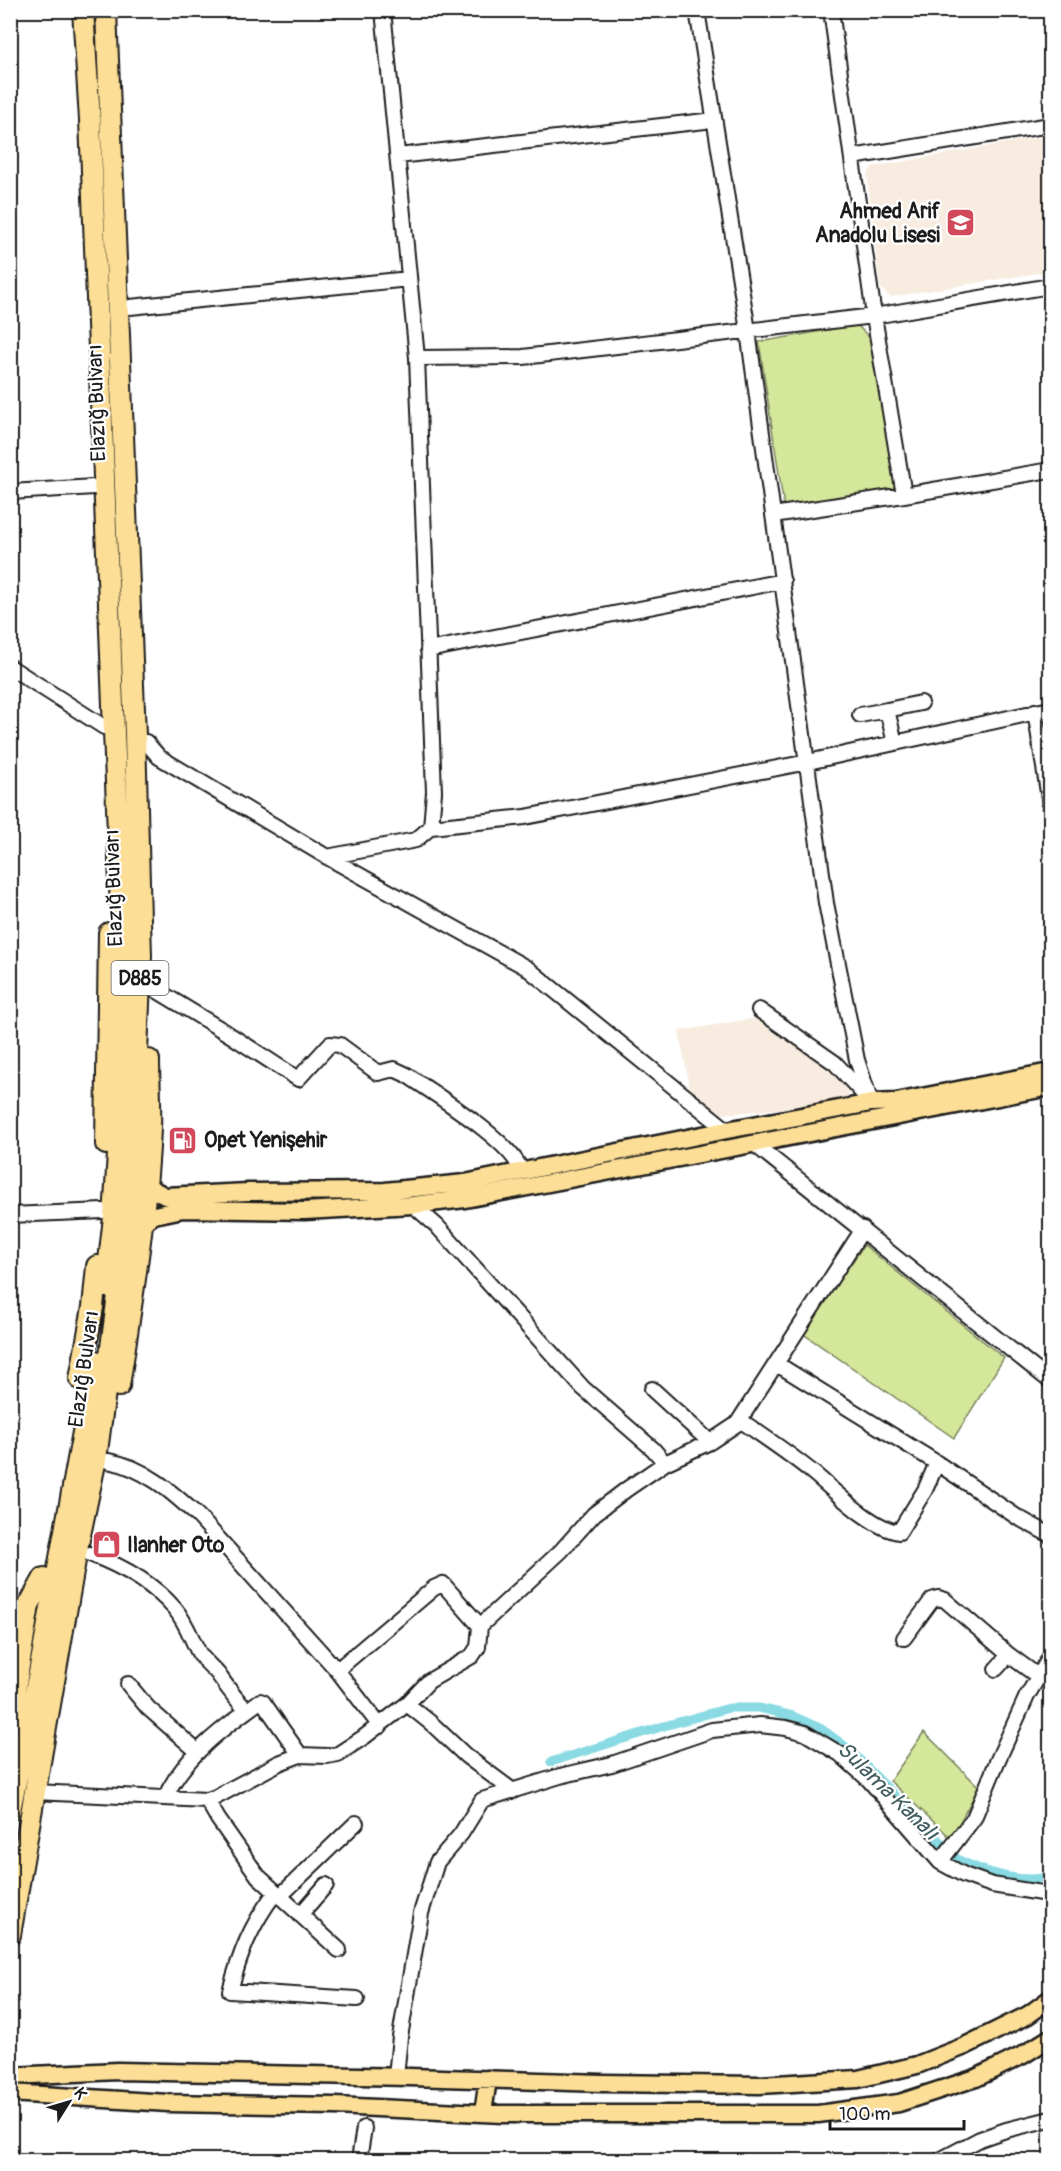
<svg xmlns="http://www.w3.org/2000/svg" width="1061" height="2171" font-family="Pangolin,sans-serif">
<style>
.built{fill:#f8ece0}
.green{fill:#d5e79b;stroke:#78825c;stroke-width:1.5}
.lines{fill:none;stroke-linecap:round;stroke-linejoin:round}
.canal{stroke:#89dae2;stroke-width:9}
.minor-casing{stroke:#1c1c1c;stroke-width:18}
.major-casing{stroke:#1c1c1c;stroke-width:21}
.highway-casing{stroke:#1c1c1c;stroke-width:24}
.minor{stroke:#fff;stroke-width:14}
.major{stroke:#fcde96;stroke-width:16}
.highway{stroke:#fcde96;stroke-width:20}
.labels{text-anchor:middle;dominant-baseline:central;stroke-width:4.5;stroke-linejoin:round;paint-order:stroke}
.shield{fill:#fff;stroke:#606060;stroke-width:1.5}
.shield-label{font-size:20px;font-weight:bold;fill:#1c1c1c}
.poi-label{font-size:21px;font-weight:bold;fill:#1c1c1c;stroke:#fff;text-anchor:start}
.street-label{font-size:21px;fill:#1c1c1c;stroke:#fff}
.water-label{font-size:22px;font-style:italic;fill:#425e61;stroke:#fff}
</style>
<rect width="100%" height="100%" fill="#fff"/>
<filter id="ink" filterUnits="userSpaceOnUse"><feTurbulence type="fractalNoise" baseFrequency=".0167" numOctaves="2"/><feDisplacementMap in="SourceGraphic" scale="12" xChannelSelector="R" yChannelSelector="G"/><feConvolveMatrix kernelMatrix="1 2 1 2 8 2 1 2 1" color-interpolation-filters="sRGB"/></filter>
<g filter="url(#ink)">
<path class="built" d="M1046,136L1050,163V271L890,297L880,287L867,176L872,167Z
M763,1017L855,1085L842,1103L723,1114L690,1091L679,1031Z"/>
<path class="green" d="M857,325L873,341L897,488L784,507L759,342Z
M864,1245L1004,1358L954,1438L802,1333Z
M924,1732L979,1787L951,1838L890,1781Z"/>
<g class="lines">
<path class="canal" d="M551,1762L664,1726L729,1708H759L793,1716L820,1728L849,1749L957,1859C983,1872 1022,1885 1050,1876"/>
<defs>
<path id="minor" d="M697,10L748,331L826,903L857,1060L871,1103
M831,10L874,316L904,495
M398,156L714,120
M852,157L1050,125
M130,307L409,279
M417,358L523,357L874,316L1050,286
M10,492L95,487
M773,515L904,495L1050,470
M428,650L783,581
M10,667L104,727
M887,710L921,703
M1035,711L1050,805
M860,715L887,710L895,743
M146,742L159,757L327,857L527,968L727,1130
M431,827L525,817L808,762L1050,709
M327,857L416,840L431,827L434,792L417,358L383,10
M148,985L227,1033L298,1079L330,1044L340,1045L378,1073L394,1069L407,1075C433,1093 514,1143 521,1171
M759,1010L835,1063L868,1099
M753,1143L1050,1381
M413,1205L437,1226L583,1388L653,1449L665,1463
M10,1215L103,1211
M777,1364L937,1463L1017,1517L1050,1535
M652,1389L710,1442
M740,1420C764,1437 789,1453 812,1472C833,1489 872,1529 899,1532L925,1490L937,1463
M108,1461C144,1467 172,1492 198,1516L337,1670L380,1726
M90,1554C122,1566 152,1582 175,1609C186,1622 191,1638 199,1653C204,1661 212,1667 218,1674C227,1687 235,1699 247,1710
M904,1638L932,1600L938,1598L945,1600L1009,1655L1039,1677
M996,1669L1009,1655
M337,1670L434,1588L443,1584L480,1626
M128,1684L148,1708L198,1752
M407,1704L432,1724L466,1756L513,1791
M34,1792L207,1800L216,1797L279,1763L300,1755L327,1756L338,1754L364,1737L407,1704L429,1681L472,1656L478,1647L480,1626L561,1551L594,1514L627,1489L665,1463L710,1442L737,1424L863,1229
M165,1798C183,1757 224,1727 260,1701L263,1702L300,1755
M207,1800L218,1819L258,1876L339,1950
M940,1862L974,1818L997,1762L1027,1696L1050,1657
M275,1893C251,1925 240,1953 230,1991L357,1999
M279,1897L356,1823
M300,1915L326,1885
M396,2076L400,2037L421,1913L437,1862L461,1834L482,1800L560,1776L612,1764L712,1730L760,1725L786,1728L805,1733L840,1754L869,1780L940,1862L964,1875L992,1885L1041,1893L1050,1891
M359,2160L364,2128
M940,2160L980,2139L1006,2130L1050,2119"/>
<path id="major" d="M145,1185L165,1196L248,1192L385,1191L465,1183L727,1130L871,1103L896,1102L1050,1072
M141,1224L154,1215L183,1209L304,1211L413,1205L465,1199L1050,1087
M10,2076L118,2071L410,2077L602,2083L760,2085L858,2079L917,2065L965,2046L1028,2015L1050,1999
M10,2093L168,2103L335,2106L503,2114H818L899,2103L939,2090L976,2078L1023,2055L1050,2038
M483,2113L488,2079"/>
<path id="highway" d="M83,10L90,120L122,935L123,1074L114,1217L106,1287
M106,1144L109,933
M80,1379L93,1307L97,1266
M119,1386C132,1301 146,1215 150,1129C151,1106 149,1083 149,1060
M10,1720L29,1605L44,1578
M10,1810L39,1673L96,1361
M10,1935L77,1549L96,1459L131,1198L141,956L135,735L106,10"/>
</defs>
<use href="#minor" class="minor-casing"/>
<use href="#major" class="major-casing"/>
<use href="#highway" class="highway-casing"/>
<use href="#minor" class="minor"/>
<use href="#major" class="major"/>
<use href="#highway" class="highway"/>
</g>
</g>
<defs>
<symbol id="school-square" viewBox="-11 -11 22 22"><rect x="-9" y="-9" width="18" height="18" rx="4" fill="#d1495b" stroke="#fff"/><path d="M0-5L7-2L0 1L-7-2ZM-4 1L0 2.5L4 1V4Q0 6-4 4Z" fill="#fff"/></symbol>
<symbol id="fuel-square" viewBox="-11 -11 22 22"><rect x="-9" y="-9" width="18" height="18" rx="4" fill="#d1495b" stroke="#fff"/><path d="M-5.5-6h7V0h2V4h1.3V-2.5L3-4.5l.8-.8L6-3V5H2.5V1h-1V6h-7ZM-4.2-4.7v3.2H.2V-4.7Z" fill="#fff"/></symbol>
<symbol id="shop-square" viewBox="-11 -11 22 22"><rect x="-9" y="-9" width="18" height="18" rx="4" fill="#d1495b" stroke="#fff"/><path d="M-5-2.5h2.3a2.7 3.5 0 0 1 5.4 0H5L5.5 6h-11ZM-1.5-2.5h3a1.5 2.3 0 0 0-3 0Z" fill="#fff"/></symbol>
</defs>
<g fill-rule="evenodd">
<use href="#school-square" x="944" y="206" width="33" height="33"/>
<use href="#fuel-square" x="166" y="1124" width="33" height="33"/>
<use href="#shop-square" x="90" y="1528" width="33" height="33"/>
</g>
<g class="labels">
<rect class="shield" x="111.5" y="961" width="57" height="34" rx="4.5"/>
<g class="shield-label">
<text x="140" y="978">D885</text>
</g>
<g class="poi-label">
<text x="940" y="211" text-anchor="end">Ahmed Arif<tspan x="940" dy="24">Anadolu Lisesi</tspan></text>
<text x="204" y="1140">Opet Yenişehir</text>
<text x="127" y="1545">Ilanher Oto</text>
</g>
<g class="street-label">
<text transform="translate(97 403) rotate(-92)">Elazığ Bulvarı</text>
<text transform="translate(114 888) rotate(-92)">Elazığ Bulvarı</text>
<text transform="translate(84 1369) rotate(-82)">Elazığ Bulvarı</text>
</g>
<g class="water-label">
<text transform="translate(888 1791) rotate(44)">Sulama Kanalı</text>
</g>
</g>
<rect width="1061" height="2171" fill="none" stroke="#fff" stroke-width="36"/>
<rect x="18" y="18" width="1025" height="2135" fill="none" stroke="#1c1c1c" stroke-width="2" filter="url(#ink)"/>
<g transform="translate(69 2102) rotate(53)" stroke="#ffffff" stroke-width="4.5" paint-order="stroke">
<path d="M0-4.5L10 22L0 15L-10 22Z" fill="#1c1c1c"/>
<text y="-9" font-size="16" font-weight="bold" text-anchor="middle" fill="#1c1c1c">K</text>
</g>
<path d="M830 2120v9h134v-9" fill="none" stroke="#1c1c1c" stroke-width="3"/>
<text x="839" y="2120" font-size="18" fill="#1c1c1c" stroke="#ffffff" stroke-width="4.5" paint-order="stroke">100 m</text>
</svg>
